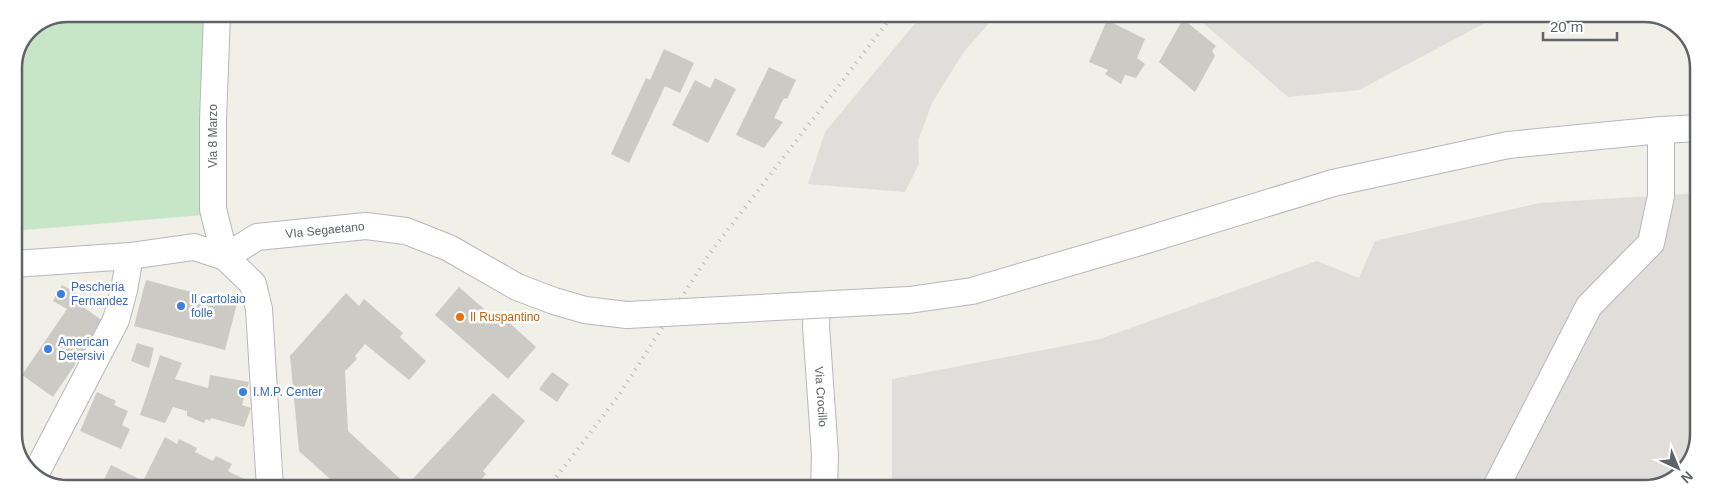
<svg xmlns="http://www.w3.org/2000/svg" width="1713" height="503" font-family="Arial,sans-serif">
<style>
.industrial{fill:#dfdeda}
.green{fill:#c7e6c7}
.building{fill:#cccac4}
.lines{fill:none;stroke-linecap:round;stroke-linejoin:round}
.minor-casing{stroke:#b5b8bb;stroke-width:28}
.minor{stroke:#fff;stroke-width:26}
.rail{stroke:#b6b7b7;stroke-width:4;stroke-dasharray:1 6;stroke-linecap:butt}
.minor-bridge-casing{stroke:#b5b8bb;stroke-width:28;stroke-linecap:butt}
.minor-bridge{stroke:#fff;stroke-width:26}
.shop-dot{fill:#3f7fe0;stroke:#fff;stroke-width:2}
.food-dot{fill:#e8710a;stroke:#fff;stroke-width:2}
.labels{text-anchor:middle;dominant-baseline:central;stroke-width:5;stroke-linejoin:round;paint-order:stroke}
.street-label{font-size:12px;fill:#5f6367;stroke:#fff}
.shop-label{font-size:12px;fill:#366cbe;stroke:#fff;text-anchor:start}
.food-label{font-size:12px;fill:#c56008;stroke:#fff;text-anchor:start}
.rim{fill:none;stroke:#5f6367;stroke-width:2.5}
</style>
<rect width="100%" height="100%" fill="#f0efe8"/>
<path class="industrial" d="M922,15H996L963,53L932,103L918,141L919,164L905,192L808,184L825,132Z
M1194,15H1500L1359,90L1288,97Z
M1699,193L1697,449L1678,478L1645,489L892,488V379L1100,339L1317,261L1359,278L1375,241L1539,203Z"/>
<path class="green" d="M68,14H209L203,215L14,231V68L30,30Z"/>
<path class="building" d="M1118,15H1137L1133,21Z
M1183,19L1216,46L1212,51L1215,56L1195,92L1159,62Z
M1107,20L1145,39L1137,58L1145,64L1136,78L1125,75L1121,84L1105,74L1108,70L1089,62Z
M664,49L694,63L680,93L665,86L629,163L611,154L646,78L650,80Z
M769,67L796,80L787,99L784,98L774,118L783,122L764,148L736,135Z
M715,78L736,89L708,143L672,125L695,80L710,88Z
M146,280L237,304L225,350L134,326Z
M62,285L87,299L82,306L104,322L53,397L22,375L67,309L53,301Z
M459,287L499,322L503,317L536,347L508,379L435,315Z
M346,293L359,306L364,299L403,333L400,337L426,361L409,380L365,344L355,356L357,359L345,371L348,431L407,485L493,393L525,421L483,471L486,474L473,488H340L299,451L290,356Z
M137,343L154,348L149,368L131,361Z
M160,355L182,363L175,379L208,388L210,375L249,382L242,405L251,408L244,427L211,418L210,421L206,419L204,423L187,416V411L173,407L165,423L140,415Z
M552,372L569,384L557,402L539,389Z
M97,392L116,401L114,405L128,411L122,425L130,429L121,449L80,431Z
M165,437L177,444L179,439L197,448L195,452L213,461L216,456L232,464L228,471L244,479L239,488H197L188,483L185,488H158L155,486V488H100L111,465L143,481Z"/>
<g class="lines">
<defs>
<g id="minor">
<path d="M217,14L213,121V209L225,257"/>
<path d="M1333,183L1508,145L1661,130L1699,128"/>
<path id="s1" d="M225,257L257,237L366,226L406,231L449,248L517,287L554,301L585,310L627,315"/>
<path d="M14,264L130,256L194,247L225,257L253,284L259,309L270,488"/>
<path id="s2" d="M817,305L816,326L825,455L824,488"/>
<path d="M35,475L116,320L124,290L130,256"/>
<path d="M1495,489L1589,306L1651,243L1661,196V130"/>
</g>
</defs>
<use href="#minor" class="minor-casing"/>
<use href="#minor" class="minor"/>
<path class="rail" d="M548,488L619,395L710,253L893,15"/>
<defs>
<path id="minor-bridge" d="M627,315L909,300L972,291L1140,242L1333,183"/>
</defs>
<use href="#minor-bridge" class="minor-bridge-casing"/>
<use href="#minor-bridge" class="minor-bridge"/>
</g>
<g class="shop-dot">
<circle cx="61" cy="294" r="5"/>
<circle cx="181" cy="306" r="5"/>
<circle cx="48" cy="349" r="5"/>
<circle cx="243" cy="392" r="5"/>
</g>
<circle class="food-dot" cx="460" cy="317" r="5"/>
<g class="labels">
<g class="street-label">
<text transform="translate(213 136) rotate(-90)">Via 8 Marzo</text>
<text stroke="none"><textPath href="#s1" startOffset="106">VIa Segaetano</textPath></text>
<text stroke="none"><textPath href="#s2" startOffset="92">Via Crocillo</textPath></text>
</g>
<g class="shop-label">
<text x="71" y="287">Pescheria<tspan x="71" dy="14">Fernandez</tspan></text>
<text x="191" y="299">Il cartolaio<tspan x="191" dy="14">folle</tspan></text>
<text x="58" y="342">American<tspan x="58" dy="14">Detersivi</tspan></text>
<text x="253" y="392">I.M.P. Center</text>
</g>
<g class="food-label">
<text x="470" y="317">Il Ruspantino</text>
</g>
</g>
<path d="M0 0H1713V503H0ZM68 22H1644A46 46 0 0 1 1690 68V434A46 46 0 0 1 1644 480H68A46 46 0 0 1 22 434V68A46 46 0 0 1 68 22Z" fill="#fff" fill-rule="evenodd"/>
<path class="rim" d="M68 22H1644A46 46 0 0 1 1690 68V434A46 46 0 0 1 1644 480H68A46 46 0 0 1 22 434V68A46 46 0 0 1 68 22Z"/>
<g transform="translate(1678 468) rotate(136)" stroke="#ffffff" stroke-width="4" paint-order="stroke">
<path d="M0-4L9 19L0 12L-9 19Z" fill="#5f6367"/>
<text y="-8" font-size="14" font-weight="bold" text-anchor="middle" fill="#5f6367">N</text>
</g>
<path d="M1543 32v8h74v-8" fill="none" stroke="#5f6367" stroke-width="2.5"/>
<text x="1550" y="32" font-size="15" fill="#5f6367" stroke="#ffffff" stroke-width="4" paint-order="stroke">20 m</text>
</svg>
